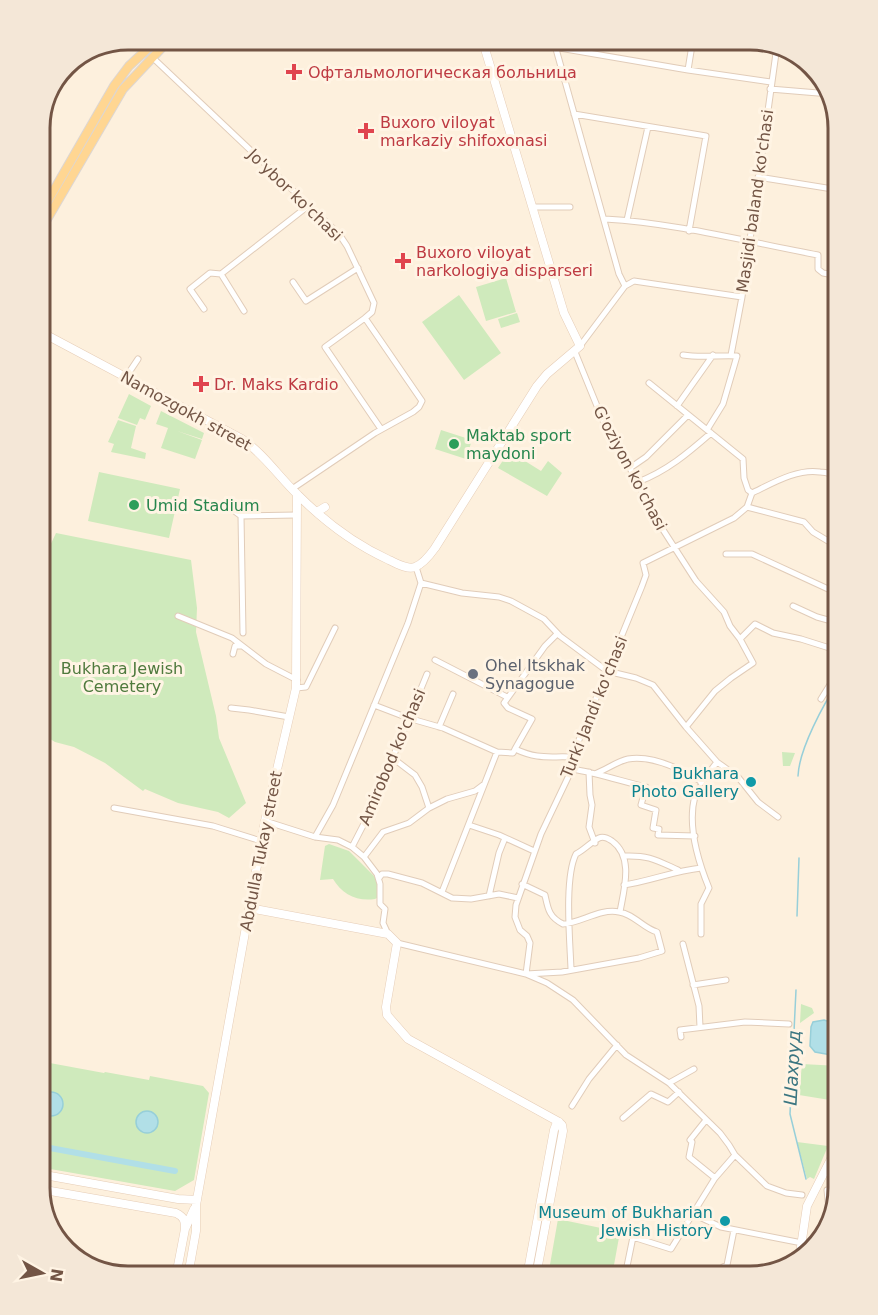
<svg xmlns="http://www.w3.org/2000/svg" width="878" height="1315" font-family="'DejaVu Sans',sans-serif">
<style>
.green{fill:#cfeabc}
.water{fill:#b1dfe7;stroke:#97cfd9;stroke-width:1.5}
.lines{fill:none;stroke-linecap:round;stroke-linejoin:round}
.stream{stroke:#97cfd9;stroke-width:1.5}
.canal{stroke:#b1dfe7;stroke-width:6}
.street-tunnel{stroke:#dac9b7;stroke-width:5;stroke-dasharray:5 2.5;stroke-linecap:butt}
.street-casing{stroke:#e1ccb9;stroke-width:7}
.secondary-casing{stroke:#e6cdb7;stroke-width:9}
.primary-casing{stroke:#ddd6d2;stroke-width:10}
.street{stroke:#fff;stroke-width:5}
.secondary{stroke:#fff;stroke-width:8}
.primary{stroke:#ffd692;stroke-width:8}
.health-dot{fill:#e0444e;stroke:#fff4e4;stroke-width:2}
.leisure-dot{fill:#2e9e5b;stroke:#fff4e4;stroke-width:2}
.worship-dot{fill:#6b7280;stroke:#fff4e4;stroke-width:2}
.culture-dot{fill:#0f9aa8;stroke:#fff4e4;stroke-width:2}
.labels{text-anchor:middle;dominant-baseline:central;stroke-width:6;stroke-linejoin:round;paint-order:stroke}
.health-label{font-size:16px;fill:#be3a42;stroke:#fff4e4;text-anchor:start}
.street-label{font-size:16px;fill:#735545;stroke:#fff4e4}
.leisure-label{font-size:16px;fill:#27864d;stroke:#fff4e4;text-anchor:start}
.worship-label{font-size:16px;fill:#5b616d;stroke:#fff4e4;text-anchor:start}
.park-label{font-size:16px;fill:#4f7a3d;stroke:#fff4e4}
.culture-label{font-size:16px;fill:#0d838f;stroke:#fff4e4;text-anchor:end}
.water-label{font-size:18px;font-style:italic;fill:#3b7681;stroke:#fff4e4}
.rim{fill:none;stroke:#735545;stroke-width:3}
</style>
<rect width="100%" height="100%" fill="#fdf0dd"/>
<path class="green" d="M506,278L516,312L486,321L476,287Z
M459,295L501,353L464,380L422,322Z
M517,313L520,322L501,328L498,319Z
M129,394L151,406L145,420L140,418L137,425L118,418Z
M161,411L204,433L202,439L177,431L202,440L195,459L161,448L168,428L156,424Z
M118,420L136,426L131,448L146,453L145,459L111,452L114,444L108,442Z
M441,430L472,440L466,459L435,449Z
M509,451L541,471L548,461L562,473L547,496L498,468Z
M99,472L180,489L169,538L88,521Z
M56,533L191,560L197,608L196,632L216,716L219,738L246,803L229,818L218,812L178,803L145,789L143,791L105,763L74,747L55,742L39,732V569Z
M782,752L795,753L790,766H783Z
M329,844L349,851L376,878L378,881L377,898L375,899C357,902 342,894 333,879L320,880L325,846Z
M801,1004L812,1008L814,1013L800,1023Z
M39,1061L104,1073L105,1072L149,1080L150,1076L203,1086L209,1093L194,1180L175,1191L39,1167Z
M802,1064L839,1066L836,1101L799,1095Z
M797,1142L828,1146L814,1179L810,1177L807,1179Z
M558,1219L620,1232L612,1276H548Z"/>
<path class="water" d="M824,1020L836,1024C840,1033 837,1046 831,1055L815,1052L810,1046L811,1027L813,1022Z
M39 1104a12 12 0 1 1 24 0a12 12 0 1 1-24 0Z
M136 1122a11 11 0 1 1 22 0a11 11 0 1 1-22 0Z"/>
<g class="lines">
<path class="stream" d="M798,776C799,749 824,703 839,681
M797,916L799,858
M796,990L790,1114L806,1179"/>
<path class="canal" d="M39,1146L175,1171"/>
<path class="street-tunnel" d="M695,796L701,783"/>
<defs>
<path id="street" d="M507,39L688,70L771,82
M556,49L619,274L625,286
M152,57L339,234L347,246L374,303L372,312L365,318L422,401L419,407L413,412L375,433L292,489
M688,70L693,39
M770,89L830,94
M574,114L706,136L689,231
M758,177L839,190
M533,207H570
M605,219C676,223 748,242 818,255V269L823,273L839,276
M627,220L648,127
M221,274L244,311
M293,282L306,301L358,268
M204,309L190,289L210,273L221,274L308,206
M365,318L325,347L381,429
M580,346L625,286L634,281L742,297
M575,352L606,428L638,482L649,508L696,581L724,612L730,626L740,639L753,663L731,678L715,691L686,727
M683,355C701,358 719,355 737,356L723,404L707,430
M731,355L742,297L777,46
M126,377L138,359
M649,383L743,459L744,478L748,490L752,493L747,507L734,518L643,563L646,575L642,586L572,757V769L541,834L516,905L515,917L520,930L527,936L530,943L526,974L547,983L573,1000L626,1055L669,1083L720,1133L729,1145L735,1155L767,1186L786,1193L802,1195
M677,406L713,355
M630,468L646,457L688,415
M638,482C667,471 688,453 711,433
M752,493C771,484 798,468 820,472C827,472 833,475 839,476
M229,507L241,516L243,633
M747,507L804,522L813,532L838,547L839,557
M241,516L296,515
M726,554H752L839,594
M416,567L421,583L462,593L499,597L511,601L544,619L560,636L607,671L636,678L653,685L686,727L717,762L738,777L758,802L778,817
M793,606L817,617L839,623
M178,616L232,638L266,664L297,680
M740,639L755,624L773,633L801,639L839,651
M233,654L235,646H241
M435,660L507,697
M296,688L306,687L335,628
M821,699L839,670
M374,705L408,718L443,728L497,752L513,753L515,749
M231,708L249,710L289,717
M439,727L453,694
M515,749L532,719L508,708L504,703L545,646L557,634
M515,749C539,760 548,756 572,757
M394,759L415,775L422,787L429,808
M572,769C597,773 621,781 646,787L641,805L656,810L653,828L659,829L658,835L695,836
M589,772L590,795L592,805L589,827L595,843
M597,773C607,769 618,761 628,759C653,755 681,769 702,782
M701,783L717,762
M695,796C687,825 698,861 709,888L701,904V934
M114,808L213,826L261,841
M265,821L315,837L338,840L352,847L364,857L377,874L380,884V904L385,909L383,923L388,934
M469,825L499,835L534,851
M315,837L333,805L408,623L421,583
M352,847L370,812L394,759L393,757L427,674
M624,856C649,855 656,860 678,870
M364,857L383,832L409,823L429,808L447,799L475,791L483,785
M379,878L382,874H388L422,883L452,898L471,899L499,894L518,898
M624,885C650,881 674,871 701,868
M442,892L497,752
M489,896L499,853L505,838
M397,943L526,974L562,972L639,958L662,951L657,932C643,928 634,914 619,912C600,908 581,923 563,924C549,917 548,909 545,895L522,884
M683,944L699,1006L700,1027
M571,969C570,941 564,878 576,854C584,850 591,842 599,838C603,836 609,839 612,841C634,857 624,889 620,912
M693,985L726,980
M681,1037L680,1030L745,1022L789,1024
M669,1083L694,1069
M572,1106L589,1079L617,1045
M623,1118L651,1094L668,1102L679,1092
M706,1120L690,1140L692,1142L689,1157L715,1178
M827,1190L830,1220
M693,1214L721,1227L797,1242
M625,1276L633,1237L671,1249L715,1178L735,1155
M718,1276L723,1267L727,1265L734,1230"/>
<path id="secondary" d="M39,331L242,439C264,454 279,477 298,495C325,522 354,544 389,560C396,563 407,570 415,567C423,564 430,555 435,548L537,386L547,374L580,346L564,313L482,39
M317,512L325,507
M249,908L388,934L397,943L386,1007L387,1015L408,1039L559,1122
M39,1174L178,1199L197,1200
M39,1189L176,1213C184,1217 185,1220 185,1229
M799,1260L807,1206L834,1153L839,1127
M176,1276L185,1229L194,1209
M188,1276L196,1231V1205L265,821L296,688L297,495
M527,1276L554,1130L557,1122H559
M536,1276L563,1131L562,1125L559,1122"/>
<path id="primary" d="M39,216L114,86L129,66L158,39
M39,233L123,89L170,39"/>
</defs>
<use href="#street" class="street-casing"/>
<use href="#secondary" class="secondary-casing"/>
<use href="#primary" class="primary-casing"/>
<use href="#street" class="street"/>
<use href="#secondary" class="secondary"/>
<use href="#primary" class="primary"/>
</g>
<g class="health-dot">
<path d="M291 63h6v6h6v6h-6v6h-6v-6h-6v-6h6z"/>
<path d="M363 122h6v6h6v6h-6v6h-6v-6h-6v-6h6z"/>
<path d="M400 252h6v6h6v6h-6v6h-6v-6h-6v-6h6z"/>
<path d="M198 375h6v6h6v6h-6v6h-6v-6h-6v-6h6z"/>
</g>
<g class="leisure-dot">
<circle cx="454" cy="444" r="6"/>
<circle cx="134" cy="505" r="6"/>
</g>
<circle class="worship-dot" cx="473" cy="674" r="6"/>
<g class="culture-dot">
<circle cx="751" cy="782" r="6"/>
<circle cx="725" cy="1221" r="6"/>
</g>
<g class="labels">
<g class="health-label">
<text x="308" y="72">Офтальмологическая больница</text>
<text x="380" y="122">Buxoro viloyat<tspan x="380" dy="18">markaziy shifoxonasi</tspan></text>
<text x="416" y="252">Buxoro viloyat<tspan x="416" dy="18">narkologiya disparseri</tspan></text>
<text x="214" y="384">Dr. Maks Kardio</text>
</g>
<g class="street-label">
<text transform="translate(295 195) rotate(44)">Jo'ybor ko'chasi</text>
<text transform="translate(755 201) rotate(-82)">Masjidi baland ko'chasi</text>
<text transform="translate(186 411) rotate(29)">Namozgokh street</text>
<text transform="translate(630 468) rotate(62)">G'oziyon ko'chasi</text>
<text transform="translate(594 707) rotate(-68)">Turki Jandi ko'chasi</text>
<text transform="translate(392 757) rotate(-67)">Amirobod ko'chasi</text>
<text transform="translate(261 851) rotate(-79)">Abdulla Tukay street</text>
</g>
<g class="leisure-label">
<text x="466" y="435">Maktab sport<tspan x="466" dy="18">maydoni</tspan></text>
<text x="146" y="505">Umid Stadium</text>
</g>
<g class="worship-label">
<text x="485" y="665">Ohel Itskhak<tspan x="485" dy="18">Synagogue</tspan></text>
</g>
<g class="park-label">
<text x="122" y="668">Bukhara Jewish<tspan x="122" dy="18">Cemetery</tspan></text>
</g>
<g class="culture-label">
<text x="739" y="773">Bukhara<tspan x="739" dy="18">Photo Gallery</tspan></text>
<text x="713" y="1212">Museum of Bukharian<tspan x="713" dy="18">Jewish History</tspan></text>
</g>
<g class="water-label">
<text transform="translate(792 1068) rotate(-87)">Шахруд</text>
</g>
</g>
<path d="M0 0H878V1315H0ZM128 50H750A78 78 0 0 1 828 128V1188A78 78 0 0 1 750 1266H128A78 78 0 0 1 50 1188V128A78 78 0 0 1 128 50Z" fill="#f4e7d7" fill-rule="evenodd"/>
<path class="rim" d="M128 50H750A78 78 0 0 1 828 128V1188A78 78 0 0 1 750 1266H128A78 78 0 0 1 50 1188V128A78 78 0 0 1 128 50Z"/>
<g transform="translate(42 1273) rotate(99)" stroke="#fff4e4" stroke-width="4.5" paint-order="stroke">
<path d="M0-4.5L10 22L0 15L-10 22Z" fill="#735545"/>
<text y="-9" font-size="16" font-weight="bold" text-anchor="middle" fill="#735545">N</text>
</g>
</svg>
